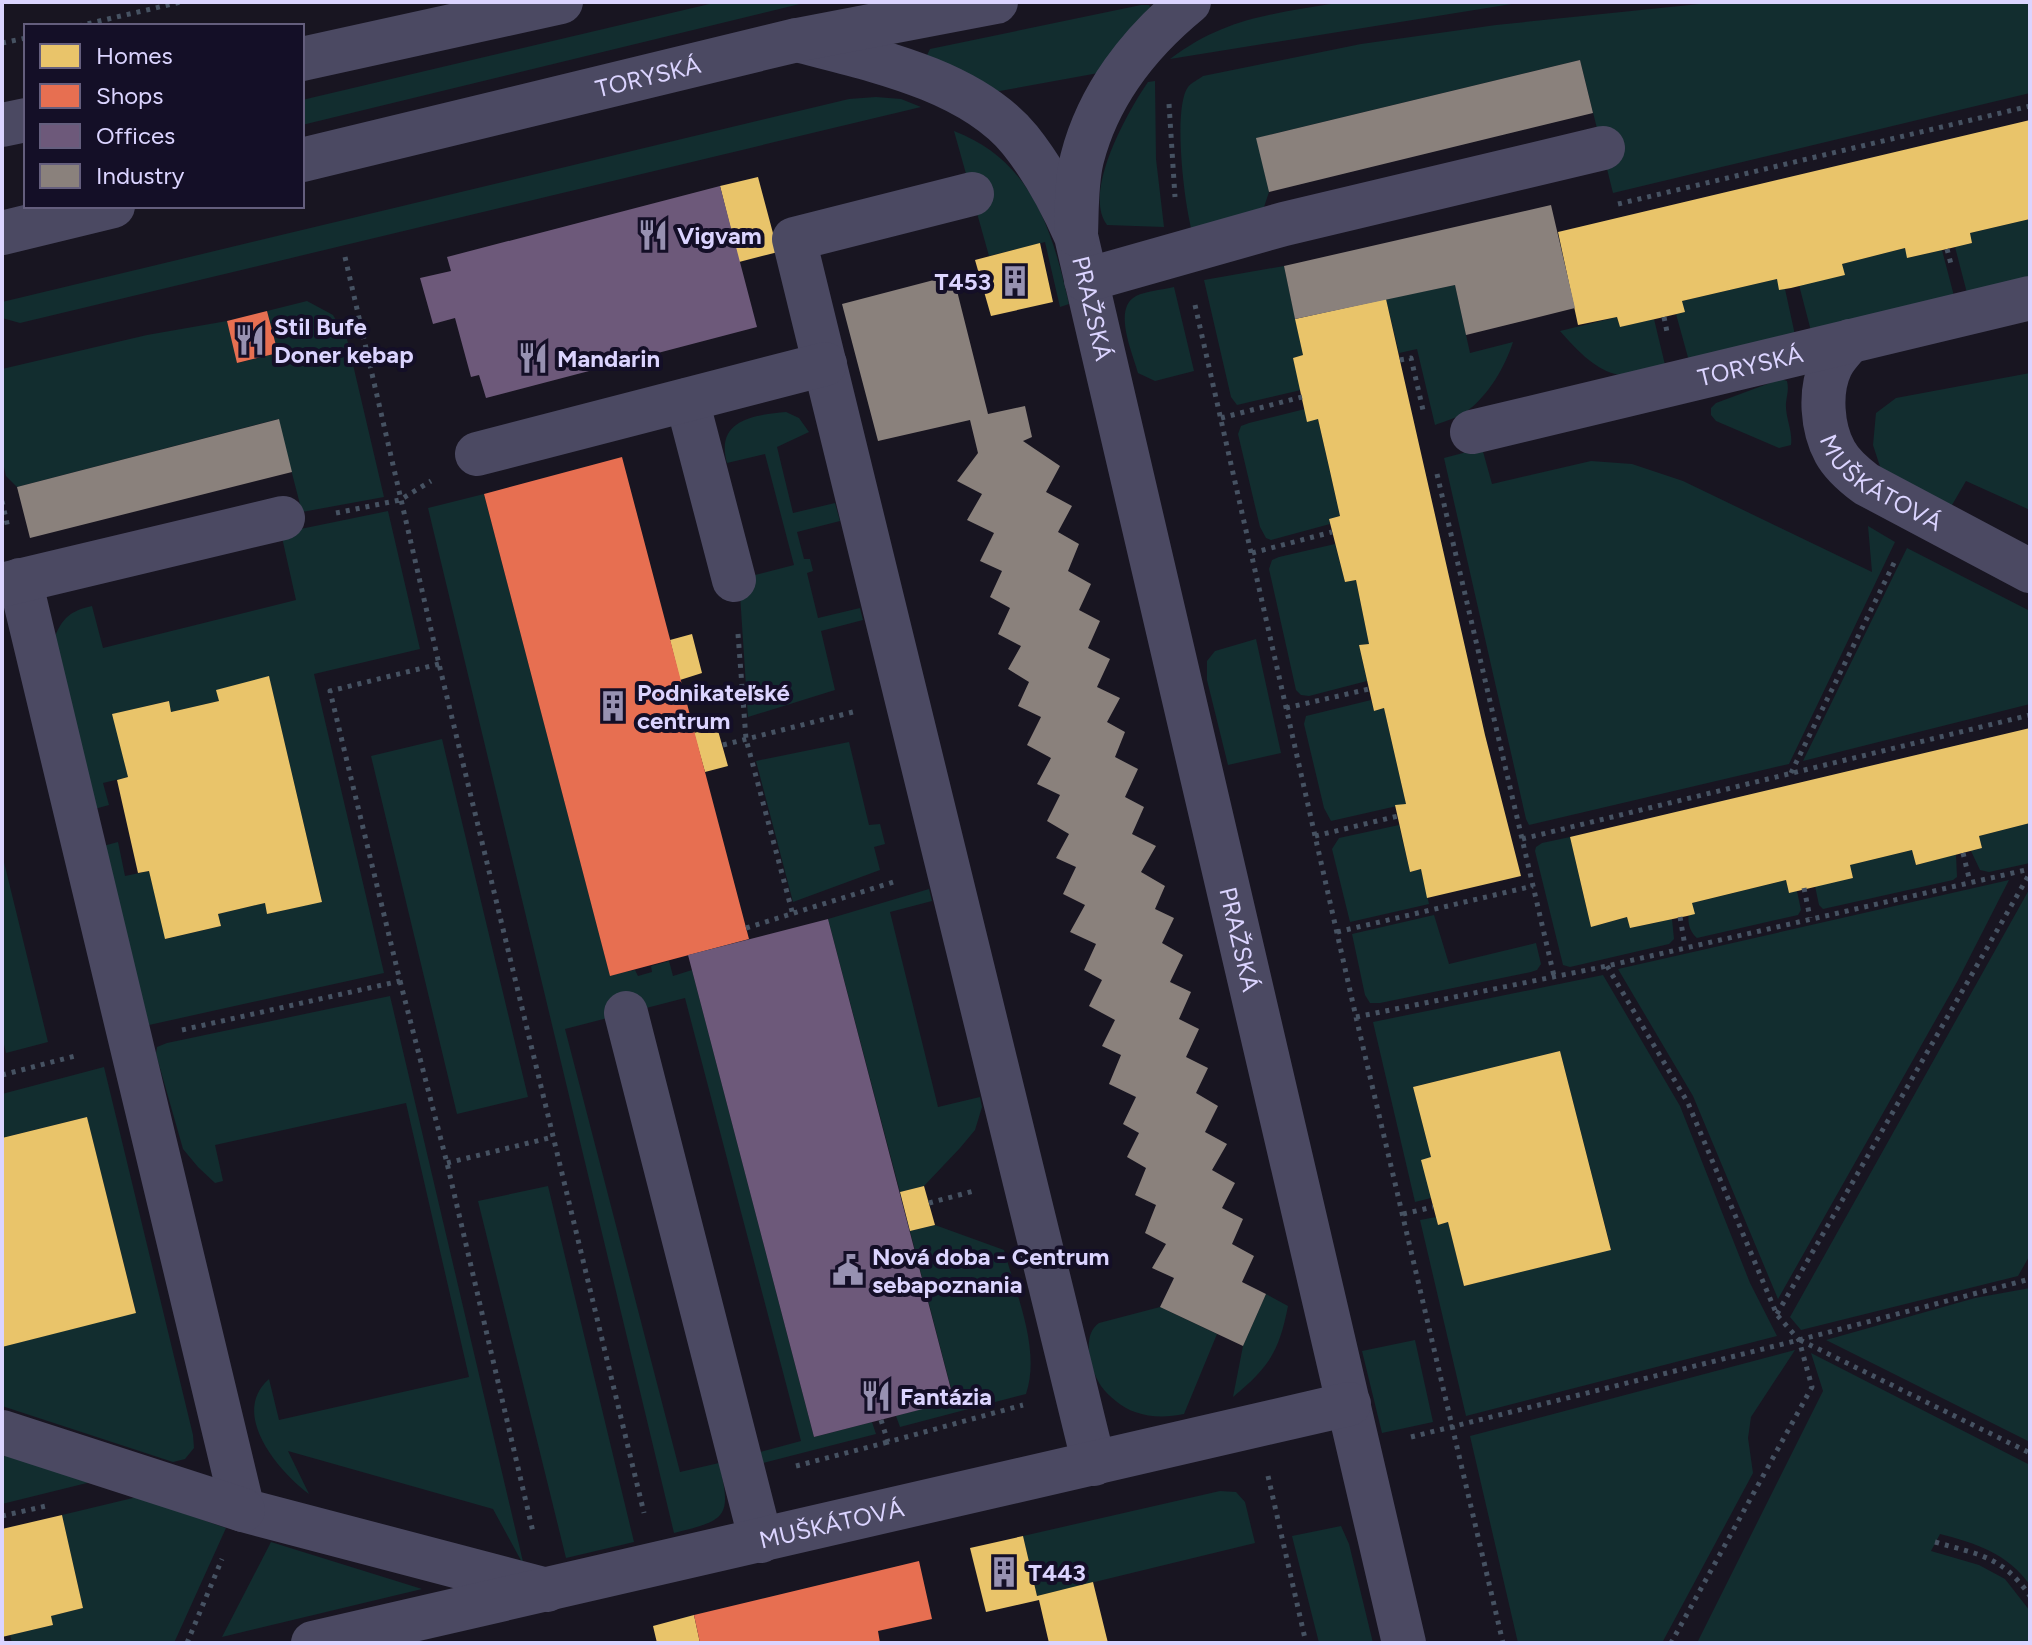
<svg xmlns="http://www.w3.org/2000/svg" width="2032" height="1645" font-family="Figtree,sans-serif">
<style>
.green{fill:#122d2f}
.homes{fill:#e9c46a}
.shops{fill:#e76f51}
.offices{fill:#6d597a}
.industry{fill:#8a817c}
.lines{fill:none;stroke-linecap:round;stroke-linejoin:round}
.path{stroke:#465262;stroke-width:5;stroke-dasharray:4 6;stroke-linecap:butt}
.minor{stroke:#4b4962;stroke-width:44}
.labels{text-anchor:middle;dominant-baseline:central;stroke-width:8;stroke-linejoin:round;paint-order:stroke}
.street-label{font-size:24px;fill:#dbd4ff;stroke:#140f27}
.poi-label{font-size:24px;font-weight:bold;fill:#dbd4ff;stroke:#140f27;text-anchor:start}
</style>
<rect width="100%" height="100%" fill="#181521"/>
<path class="green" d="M718,2H808L302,125V100Z
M1342,2H1524L1170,59C1227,16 1275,14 1342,2Z
M1719,2H2030V93L1613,193L1580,60L1257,138L1269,192L1262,213L1194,238C1185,213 1172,109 1188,87C1191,83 1199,79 1203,76L1361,44L1496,25Z
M1141,5H1149L1153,11L1104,72L994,92L930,60L927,55L930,49Z
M1155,81L1156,159L1164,227L1107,225C1082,192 1128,111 1148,82Z
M876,97L901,99L921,107L20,323L2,318V302L849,99Z
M954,131C1032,161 1052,229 1069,304L1060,307L1045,242L989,256Z
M2030,219V278L1967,293L1955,247L1972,243L1970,233Z
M1905,248L1908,258L1942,250L1954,296L1811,331L1799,285L1844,275L1842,264Z
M1284,266L1303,355L1293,358L1301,390L1237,405L1231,397L1204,280Z
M1777,279L1785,289L1795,335L1689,361L1676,314L1684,312L1682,301Z
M1455,285L1470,353L1513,342C1505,367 1488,396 1466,412C1457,418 1445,421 1435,425L1417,349L1399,353L1386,299Z
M1174,287L1194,371L1155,381L1138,373C1133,353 1112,309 1136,296C1146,291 1162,290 1174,287Z
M307,301L333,315L347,339L384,497L302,512L278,419L17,487L6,476L2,458V369L147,335L227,321L238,363L278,353L267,311Z
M1617,317L1620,327L1654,319L1666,369C1652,371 1629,378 1615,374C1593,368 1575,348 1560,331Z
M2030,373V510L1966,481L1945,517L1885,482L1873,445L1876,413L1896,398Z
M1781,379L1787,381C1789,390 1787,394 1786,403C1785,417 1793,431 1791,445L1779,448L1716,421L1711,415V408L1716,403Z
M1305,409L1318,419L1340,516L1329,519L1330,524L1271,540L1266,538L1260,527L1238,434L1241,426L1249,423Z
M786,412L799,418L809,432L777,447L793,513L835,503L840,521L797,532L804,559H810L813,571L807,573L818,618L860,608L863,620L821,631L835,690L748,717L739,579L794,565L765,454L727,463C715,420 753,415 786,412Z
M1482,448L1492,484L1591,461L1632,464L1683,481L1872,572L1868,526L1895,542L1789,764L1529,825L1526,819L1444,458Z
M484,494L610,975L635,970L638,976L652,972L651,966L669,961L673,976L692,970L814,1437L872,1422L876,1434L763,1463L760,1452L801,1441L685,998L565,1029L680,1472L719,1463C732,1517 727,1520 674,1533L428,508Z
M388,511L420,649L314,674L384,973L149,1025L103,846L118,842L125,876L149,871L166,939L221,926L218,914L265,903L268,914L322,901L269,677L217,690L219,701L171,712L168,701L113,714L128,777L103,783L109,805L91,810L54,639C62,618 70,611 92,606L103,648L296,600L281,533Z
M1335,544L1345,582L1356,580L1369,644L1359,645L1367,681L1309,696L1301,695L1296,690L1269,569L1272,560L1279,557Z
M1907,548L2030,611V704L1803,761Z
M1256,639L1281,753L1228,765L1207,680V661L1215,651Z
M1371,700L1374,711L1384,708L1406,804L1331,821L1324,808L1304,724L1306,716Z
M442,739L528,1097L457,1114L371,756Z
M849,742L869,825L880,824L885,844L874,847L880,870L793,902L756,761Z
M2030,823V863L1989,872L1980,870L1971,851L1982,848L1979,836Z
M1399,825L1410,872L1421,869L1429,904L1350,922L1332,849L1339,838Z
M1570,837L1591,927L1627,917L1631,928L1672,919L1674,939L1669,944L1570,967L1563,965L1535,851L1536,847L1542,843Z
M1912,850L1916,865L1956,854L1957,877L1953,880L1823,909L1819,905L1815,886L1853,878L1850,865Z
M2,854L48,1042L6,1053L2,1036Z
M1786,880L1789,892L1797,891L1801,910L1798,915L1697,938C1686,928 1687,915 1692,903Z
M2009,880L1957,982L1778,1299L1693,1096L1618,969Z
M2030,888V1255L2018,1276L1801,1330L1790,1317Z
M929,889L932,901L890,912L938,1107L980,1097L982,1107L975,1130L960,1148L924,1186L900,1192L828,919Z
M1434,915L1449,964L1536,943L1541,964L1537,970L1531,972L1380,1003H1370L1365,995L1352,934Z
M1603,975L1680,1106L1750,1283L1777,1336L1466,1416L1420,1220L1436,1217L1438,1225L1448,1222L1464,1286L1611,1249L1560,1051L1413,1087L1431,1157V1198L1415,1202L1373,1022Z
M390,996L524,1566L493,1509L288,1451L309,1494C279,1472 229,1414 269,1379L279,1420L469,1377L406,1103L215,1145L223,1181L215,1183L198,1167L183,1149L156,1054L157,1047L167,1043Z
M104,1067L193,1435L194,1448L185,1459L173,1462L2,1406V1347L136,1312L87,1117L2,1138V1094Z
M548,1186L634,1542L566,1558L478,1201Z
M935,1225L1004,1250C1016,1294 1041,1350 1026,1394L900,1427L896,1416L954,1400L910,1231Z
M2030,1288V1442L1826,1340L1975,1298Z
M1266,1294L1288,1306C1279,1352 1269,1367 1233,1397L1243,1346Z
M1160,1307L1217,1334L1184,1414C1168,1417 1152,1418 1135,1412C1123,1408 1108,1396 1101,1386C1090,1370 1081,1335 1099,1323Z
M1415,1340L1433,1422L1382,1433L1362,1351Z
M1795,1350L1751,1417L1748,1438L1753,1473L1662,1643H1518L1470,1436Z
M1811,1353L2030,1465V1585C2008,1554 1976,1543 1940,1534L1931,1551L1979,1565L2005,1579L2030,1611V1643H1697L1823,1391Z
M2,1453L91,1482L2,1504Z
M1220,1491L1236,1492L1245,1502L1255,1543L1037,1596L1023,1536Z
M137,1497L226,1528L174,1643H12L10,1635L53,1625L51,1616L83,1608L62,1515Z
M1341,1526L1349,1544L1373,1643H1319L1292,1536Z
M271,1542L422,1589L222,1637Z"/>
<path class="homes" d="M2030,120V219L1970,233L1972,243L1947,249L1907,258L1905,248L1842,264L1845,275L1791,288L1779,290L1777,279L1682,301L1685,312L1664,317L1620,327L1617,317L1578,325L1558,232Z
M758,177L778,252L739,262L720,186Z
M1040,243L1053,302L991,316L975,260Z
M1386,299L1485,735L1521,876L1427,898L1421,869L1410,872L1395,805L1406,804L1384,708L1374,711L1359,645L1369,644L1356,580L1345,582L1329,519L1340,516L1329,467L1318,419L1307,422L1293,358L1303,355L1295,319Z
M692,634L702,673L680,680L670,640Z
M269,676L322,902L267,914L265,903L218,914L221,926L165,939L149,871L138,873L117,780L128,777L112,714L169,701L171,712L219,701L216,690Z
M717,727L728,766L705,772L694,733Z
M2030,728V823L1979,836L1982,848L1916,865L1912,850L1850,865L1853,878L1789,893L1786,880L1692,903L1695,914L1687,916L1630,928L1627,917L1591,927L1570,837Z
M1560,1051L1611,1250L1464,1286L1448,1222L1438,1225L1421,1160L1431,1157L1413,1087Z
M87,1117L136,1313L2,1347V1138Z
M924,1186L935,1225L910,1231L900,1192Z
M62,1515L83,1608L51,1616L53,1625L2,1637V1529Z
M1023,1536L1037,1596L1093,1582L1108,1643H1049L1039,1600L986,1612L970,1548Z
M694,1615L700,1643H657L653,1626Z"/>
<path class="shops" d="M267,311L278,353L237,363L227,321Z
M622,457L749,939L610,976L484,494Z
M919,1561L932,1619L878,1631L880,1643H700L694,1615Z"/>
<path class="offices" d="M720,186L757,327L486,398L479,375L471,377L455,318L433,324L420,278L451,271L447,257Z
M828,919L954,1401L814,1437L688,955Z"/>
<path class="industry" d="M1580,60L1593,113L1269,192L1256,138Z
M1551,205L1575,308L1466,335L1455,285L1295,319L1284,266Z
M953,275L988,414L1025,406L1032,437L1023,441L1060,466L1046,492L1072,506L1058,532L1079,544L1068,571L1091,584L1079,610L1100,621L1088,648L1110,659L1097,687L1120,698L1107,722L1125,732L1115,757L1138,769L1125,797L1144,807L1132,834L1156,846L1141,872L1165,886L1155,909L1174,918L1162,943L1183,955L1170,982L1191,992L1179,1019L1199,1029L1186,1057L1208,1068L1196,1093L1218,1106L1205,1132L1227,1144L1212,1170L1235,1183L1222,1208L1243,1219L1232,1244L1254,1256L1242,1282L1266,1294L1243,1346L1160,1307L1174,1278L1152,1268L1166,1244L1145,1233L1156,1205L1135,1195L1146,1168L1127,1157L1139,1133L1123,1124L1136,1097L1109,1084L1121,1055L1102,1046L1115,1020L1089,1006L1102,980L1084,970L1096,944L1070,932L1085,905L1063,894L1076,867L1056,858L1069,834L1047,821L1060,795L1037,784L1051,758L1027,745L1041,717L1018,706L1029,682L1008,669L1021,646L998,634L1010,608L990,597L1002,571L980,561L994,533L967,520L982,494L957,481L978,453L970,420L878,441L842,304Z
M279,419L292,472L30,538L17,487Z"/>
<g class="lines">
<path class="path" d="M78,26L181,2
M2,43L26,38
M1169,104L1175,197
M1618,204L2030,106
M1947,249L1951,264
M345,257L439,664L644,1513
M1195,305L1356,1017L1503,1643
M1664,317L1667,332
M1400,360L1411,358L1423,410
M1221,418L1302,397
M1437,474L1554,976
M2,501L8,528
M336,513L400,500L431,481
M1252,553L1332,532
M738,634L746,739L793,915
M1286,708L1369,689
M723,745L853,712
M1791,773L1896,559
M1315,836L1398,816
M1522,839L2030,715
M1963,853L1970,882
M1804,888L1810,918
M1680,917L1685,946
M746,928L897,881
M1337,932L1533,886
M1607,966L1688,1103L1777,1315L1799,1340L1812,1387L1671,1643
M400,981L447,1163L533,1532
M1356,1017L1607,966L2030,869
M182,1030L400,981L330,691L439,664
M2,1075L79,1055
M447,1163L553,1137
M929,1203L974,1191
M1403,1214L1433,1207
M1777,1314L2030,873
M1800,1340L2030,1453
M881,1420L888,1442L1023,1405
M1411,1437L1799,1340L2030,1279
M796,1466L888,1442
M1268,1476L1306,1643
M2,1516L46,1506
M1935,1542C1980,1555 2002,1556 2030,1596
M2,1639L3,1643
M187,1643L222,1559"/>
<g class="minor">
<path id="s1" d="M797,40C869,59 970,79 1020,140C1044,170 1061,202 1076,236L1404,1643"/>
<path d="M302,59L561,2"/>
<path d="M2,125L26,120"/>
<path id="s2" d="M302,160L797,40L996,2"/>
<path d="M972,194L794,239L1094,1464"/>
<path d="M2,233L113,206"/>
<path d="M1076,234C1077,210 1076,183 1082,159C1098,96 1139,43 1189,2"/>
<path d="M1086,280L1284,224L1603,148"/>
<path id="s3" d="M1850,341C1844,348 1835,357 1831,366C1819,391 1822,428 1835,452C1842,465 1854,475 1866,484L2030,571"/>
<path d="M687,400L734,580"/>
<path id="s4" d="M1472,432L2030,298"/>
<path d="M477,454L825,364"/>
<path d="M20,580L243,1510L547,1590"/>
<path d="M2,585L283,518"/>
<path d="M626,1013L761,1541"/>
<path d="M2,1432L243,1510"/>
<path id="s5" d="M313,1643L1349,1404"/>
</g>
</g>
<defs>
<symbol id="restaurant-bare" viewBox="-9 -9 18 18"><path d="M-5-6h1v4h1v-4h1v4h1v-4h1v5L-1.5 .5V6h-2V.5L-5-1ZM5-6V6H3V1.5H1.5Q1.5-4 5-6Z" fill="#9791b1" stroke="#140f27" stroke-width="2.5" paint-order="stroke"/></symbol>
<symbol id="building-bare" viewBox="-9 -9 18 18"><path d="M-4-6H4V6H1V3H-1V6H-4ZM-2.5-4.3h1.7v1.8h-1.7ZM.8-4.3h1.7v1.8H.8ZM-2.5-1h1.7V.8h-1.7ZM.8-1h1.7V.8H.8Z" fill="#9791b1" stroke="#140f27" stroke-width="2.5" paint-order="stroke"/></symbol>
<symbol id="civic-bare" viewBox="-9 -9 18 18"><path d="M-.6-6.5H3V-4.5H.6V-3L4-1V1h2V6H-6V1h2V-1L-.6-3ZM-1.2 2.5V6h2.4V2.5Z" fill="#9791b1" stroke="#140f27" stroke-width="2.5" paint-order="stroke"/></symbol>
</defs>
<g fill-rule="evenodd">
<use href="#restaurant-bare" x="631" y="213" width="44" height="44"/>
<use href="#building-bare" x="993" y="259" width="44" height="44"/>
<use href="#restaurant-bare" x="228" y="318" width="44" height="44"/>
<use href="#restaurant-bare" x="511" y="336" width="44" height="44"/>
<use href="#building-bare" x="591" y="684" width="44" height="44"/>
<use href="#civic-bare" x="826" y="1248" width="44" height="44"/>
<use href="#restaurant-bare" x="854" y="1374" width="44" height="44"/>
<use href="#building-bare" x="982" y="1550" width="44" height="44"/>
</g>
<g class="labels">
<g class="street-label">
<text stroke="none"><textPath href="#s2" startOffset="356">TORYSKÁ</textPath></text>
<text stroke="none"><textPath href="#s1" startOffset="434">PRAŽSKÁ</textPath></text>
<text stroke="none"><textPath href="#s4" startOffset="286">TORYSKÁ</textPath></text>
<text stroke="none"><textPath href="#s3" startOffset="176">MUŠKÁTOVÁ</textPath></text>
<text stroke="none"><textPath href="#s1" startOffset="1082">PRAŽSKÁ</textPath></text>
<text stroke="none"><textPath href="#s5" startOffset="532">MUŠKÁTOVÁ</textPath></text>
</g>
<g class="poi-label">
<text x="677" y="235">Vigvam</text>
<text x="991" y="281" text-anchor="end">T453</text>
<text x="274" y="326">Stil Bufe<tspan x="274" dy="28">Doner kebap</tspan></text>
<text x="557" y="358">Mandarin</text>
<text x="637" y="692">Podnikateľské<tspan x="637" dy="28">centrum</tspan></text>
<text x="872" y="1256">Nová doba - Centrum<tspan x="872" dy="28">sebapoznania</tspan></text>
<text x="900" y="1396">Fantázia</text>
<text x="1028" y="1572">T443</text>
</g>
</g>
<rect width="2032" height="1645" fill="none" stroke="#dbd4ff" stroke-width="8"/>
<rect x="24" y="24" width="280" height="184" fill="#140f27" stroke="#645e7d" stroke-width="2"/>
<rect x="40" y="44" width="40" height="24" fill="#e9c46a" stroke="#645e7d" stroke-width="2"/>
<text x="96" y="64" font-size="24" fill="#dbd4ff">Homes</text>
<rect x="40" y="84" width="40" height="24" fill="#e76f51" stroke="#645e7d" stroke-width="2"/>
<text x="96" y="104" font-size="24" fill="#dbd4ff">Shops</text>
<rect x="40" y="124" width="40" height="24" fill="#6d597a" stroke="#645e7d" stroke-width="2"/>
<text x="96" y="144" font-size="24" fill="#dbd4ff">Offices</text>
<rect x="40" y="164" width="40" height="24" fill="#8a817c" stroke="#645e7d" stroke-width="2"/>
<text x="96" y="184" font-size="24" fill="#dbd4ff">Industry</text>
</svg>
